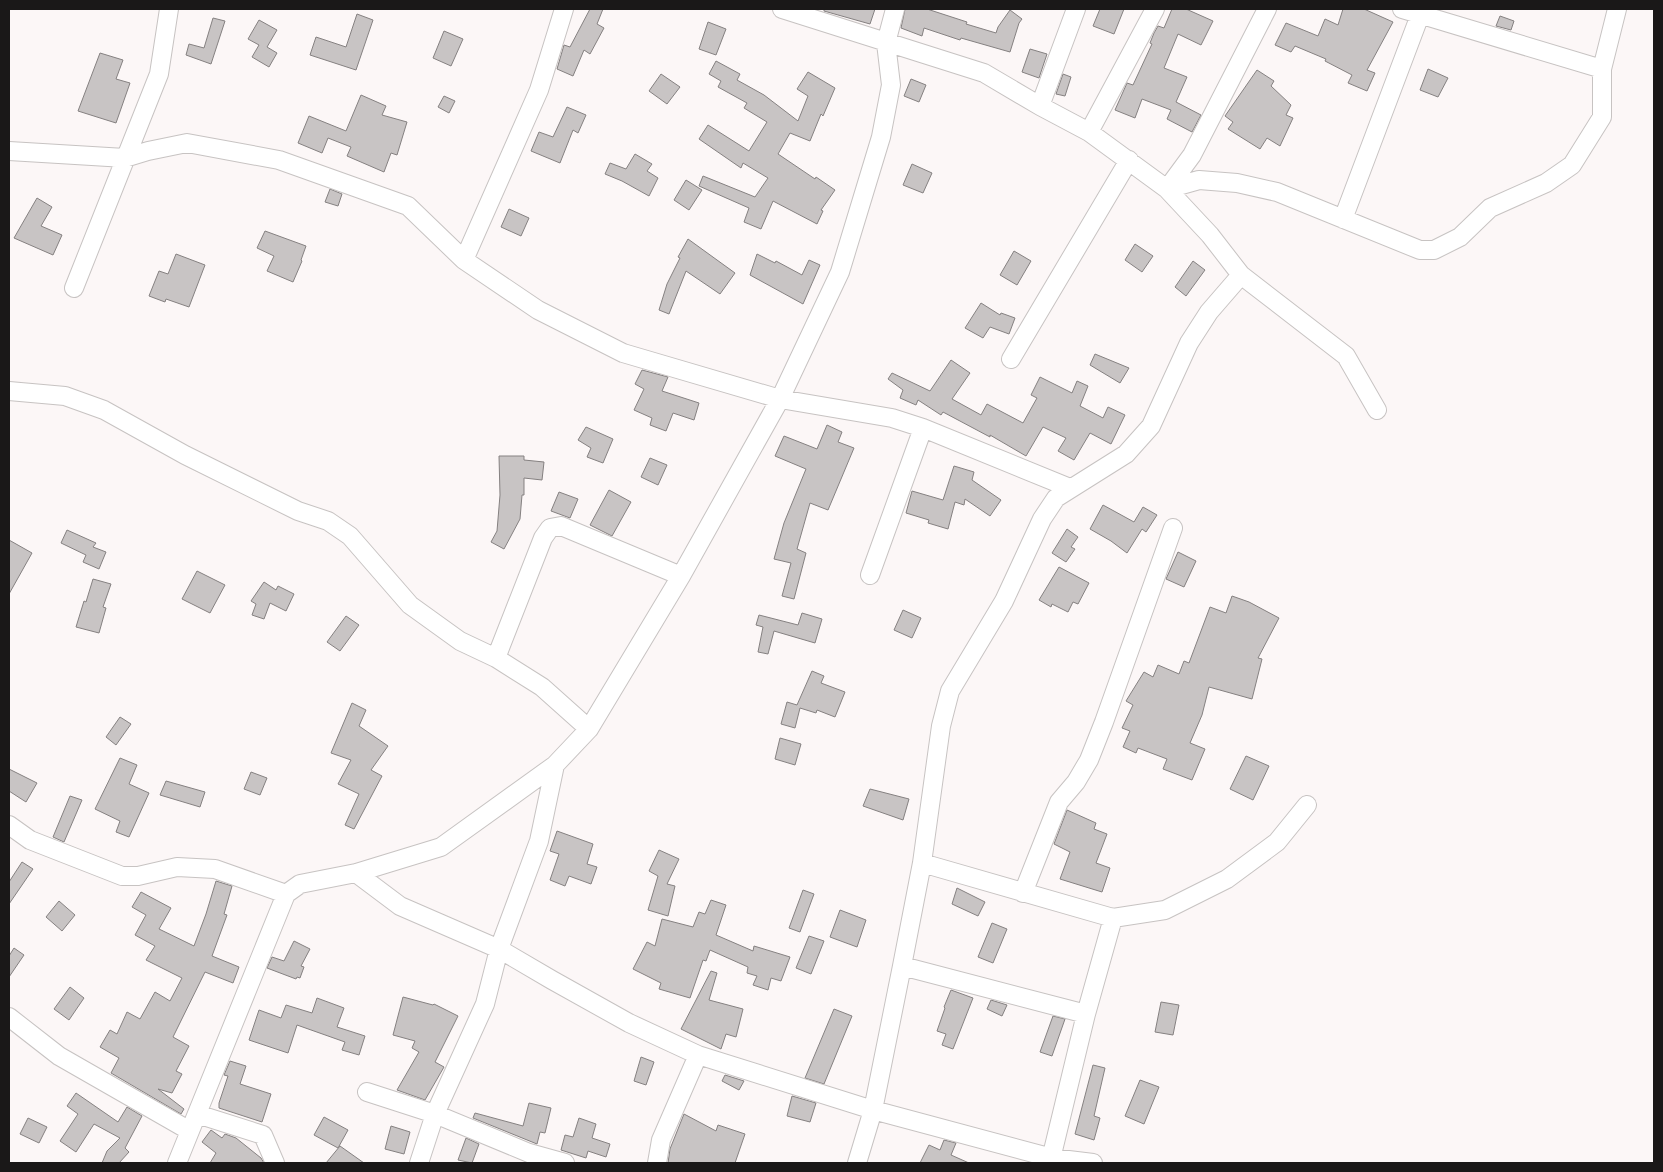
<svg xmlns="http://www.w3.org/2000/svg" width="1663" height="1172" font-family="Lato,sans-serif">
<style>
.building{fill:#c8c4c4;stroke:#858181}
.lines{fill:none;stroke-linecap:round;stroke-linejoin:round}
.minor-casing{stroke:#c7c3c2;stroke-width:20}
.minor{stroke:#fff;stroke-width:18}
</style>
<rect width="100%" height="100%" fill="#fcf7f7"/>
<path class="building" d="M590,9H603L597,24L604,28L590,54L584,50L573,76L557,69L564,45L570,47Z
M824,9H875L870,24L824,11Z
M905,9H927L967,22L966,24L996,33L998,27L1010,10L1022,19L1019,23L1010,52L961,38L960,40L924,28L922,36L901,28Z
M1100,9H1124L1114,34L1093,26Z
M1172,9H1186L1213,21L1201,45L1178,34L1164,68L1187,77L1176,102L1201,115L1192,132L1167,119L1171,110L1142,99L1135,118L1115,110L1127,83L1133,85L1152,44L1150,43L1154,33L1158,26L1164,28Z
M1343,9H1364L1393,22L1367,70L1375,73L1367,91L1348,83L1352,75L1325,61L1326,59L1295,46L1291,52L1275,45L1286,23L1318,36L1325,19L1338,25Z
M357,14L373,20L356,70L310,55L316,37L346,47Z
M1500,16L1514,21L1511,30L1496,26Z
M213,18L225,21L211,64L186,55L189,44L204,48Z
M259,20L277,30L267,47L277,53L269,67L252,57L259,45L248,39Z
M708,22L726,29L716,55L699,49Z
M444,31L463,39L451,66L433,58Z
M1030,49L1047,54L1039,78L1022,72Z
M100,53L123,60L116,79L130,83L116,123L78,111Z
M716,61L740,74L737,80L764,95L798,121L808,96L797,89L808,72L835,88L823,116L821,114L810,141L790,133L778,154L815,179L816,177L835,190L821,210L823,211L817,224L773,201L761,229L744,222L749,208L699,186L703,176L755,197L768,178L743,163L741,168L699,139L708,125L749,151L767,122L744,108L747,103L718,87L721,81L709,74Z
M1428,69L1448,78L1438,97L1420,90Z
M1257,70L1274,81L1271,86L1291,105L1286,115L1293,118L1280,146L1267,138L1260,149L1228,129L1233,122L1225,116Z
M661,74L680,87L667,104L649,91Z
M1063,74L1071,77L1065,96L1056,94Z
M911,79L926,85L919,102L904,96Z
M361,95L386,106L382,115L407,122L397,155L391,153L384,172L347,156L351,147L328,138L322,153L298,143L309,116L346,131Z
M444,96L455,101L449,113L438,107Z
M567,107L586,115L578,133L573,130L560,163L531,151L539,132L553,137Z
M635,154L652,164L647,171L658,178L649,196L622,181L605,174L610,163L626,169Z
M912,164L932,173L923,193L903,185Z
M686,180L702,190L689,210L674,200Z
M330,189L342,194L338,206L325,202Z
M37,198L52,207L41,226L62,235L53,255L14,238Z
M509,209L529,218L521,236L501,227Z
M265,231L306,246L301,260L302,261L293,282L267,271L274,256L257,248Z
M688,239L735,273L720,294L686,271L669,314L659,310L667,284L680,258L678,257Z
M1135,244L1153,256L1142,272L1125,260Z
M1014,251L1031,261L1017,285L1000,275Z
M176,254L205,265L189,307L166,299L165,302L149,296L159,271L168,274Z
M757,254L775,263L776,261L802,275L809,260L820,265L803,304L750,275Z
M1193,261L1205,270L1186,296L1175,287Z
M981,303L1000,315L1001,313L1015,318L1009,334L990,327L983,338L965,328Z
M1095,354L1129,368L1120,383L1090,365Z
M951,360L970,373L952,399L981,415L987,404L1023,423L1037,398L1031,395L1040,377L1072,393L1077,381L1088,386L1080,406L1103,418L1108,407L1125,415L1111,444L1090,433L1074,460L1058,451L1066,438L1043,427L1026,456L990,435V437L943,412L941,415L918,400L916,405L900,398L903,390L888,379L892,373L930,391Z
M642,370L668,377L662,391L699,403L694,420L673,413L666,431L650,425L652,418L634,410L644,389L635,384Z
M827,425L842,432L838,442L854,448L828,510L810,503L797,549L806,553L794,599L782,596L791,563L774,559L784,523L806,469L775,456L784,436L817,449Z
M586,427L613,439L603,463L587,457L591,448L578,440Z
M499,456H524V460L544,462L542,480L524,478V495H522L520,519L504,549L491,542L497,531L500,495Z
M650,458L667,465L658,485L641,477Z
M954,466L974,472L972,480L1001,500L990,516L965,499L964,505L955,502L948,529L928,523L929,520L906,513L912,491L943,500Z
M609,490L631,502L612,536L590,525Z
M559,492L578,499L570,518L551,511Z
M1103,505L1134,522L1143,507L1157,515L1146,532L1142,529L1127,553L1111,541L1090,529Z
M1067,529L1078,537L1071,547L1075,549L1066,562L1052,553Z
M67,530L96,543L93,547L106,552L99,569L83,562L86,555L61,543Z
M9,540L32,553L9,594Z
M1178,552L1196,561L1184,587L1166,579Z
M1059,567L1089,583L1078,604L1073,602L1068,612L1052,604L1051,607L1039,600Z
M197,571L225,585L210,613L182,599Z
M93,579L111,584L103,607L106,608L99,633L76,627L84,601L86,602Z
M264,582L276,590L278,586L294,594L286,611L270,603L264,619L252,615L256,604L251,601Z
M1232,596L1249,602L1279,618L1258,658L1262,659L1252,699L1209,687L1202,715L1190,743L1205,749L1192,780L1163,769L1167,759L1138,748L1136,753L1123,747L1130,731L1122,728L1133,705L1126,701L1144,672L1153,677L1158,665L1179,674L1184,661L1189,663L1210,607L1226,613Z
M903,610L921,618L912,638L894,630Z
M802,613L822,619L815,643L774,631L768,654L758,652L763,627L756,625L759,615L798,625Z
M346,616L359,625L340,651L327,642Z
M812,671L824,676L821,683L845,692L835,717L817,710L816,713L800,708L795,728L781,724L787,702L797,705Z
M352,703L366,710L359,726L388,746L371,770L382,776L354,829L345,825L359,794L338,784L351,760L331,753Z
M120,717L131,724L116,745L106,737Z
M780,738L801,744L795,765L775,759Z
M1246,756L1269,766L1253,800L1230,789Z
M120,758L137,765L129,784L149,793L129,837L116,832L120,821L95,809Z
M9,769L37,783L26,802L9,791Z
M251,772L267,778L260,795L244,789Z
M166,781L205,792L200,807L160,795Z
M870,789L909,799L903,820L863,806Z
M70,796L82,800L64,842L53,837Z
M1067,810L1096,823L1094,829L1107,834L1096,863L1110,868L1102,892L1060,879L1070,852L1054,844Z
M557,831L593,844L587,864L597,867L591,884L569,876L565,886L550,880L559,854L550,851Z
M659,850L679,859L667,884L675,886L668,916L648,910L658,876L649,871Z
M22,862L33,869L9,904V882Z
M216,881L232,886L224,914L227,915L212,956L239,967L233,983L205,972L173,1037L189,1046L176,1071L182,1074L172,1093L158,1089L184,1109L181,1114L111,1073L119,1058L100,1047L110,1030L117,1034L127,1012L140,1019L155,992L170,1001L182,978L146,960L155,946L135,935L146,915L132,907L141,892L171,908L159,929L194,946L206,914Z
M957,888L985,902L978,916L952,904Z
M803,890L814,894L800,932L789,928Z
M711,900L726,905L716,935L753,951L754,946L790,957L781,981L771,978L768,990L753,985L757,976L747,973L748,967L710,950L706,961L703,960L690,998L659,989L661,983L633,969L647,942L655,946L662,919L693,927L699,912L705,914Z
M59,901L75,915L62,931L46,917Z
M840,910L866,920L857,947L830,937Z
M992,923L1007,929L993,963L978,957Z
M809,936L824,941L811,974L796,968Z
M294,941L310,949L301,966L304,967L300,978L297,977L296,979L267,968L272,957L284,961Z
M14,948L24,955L9,977V956Z
M711,971L717,973L709,1000L743,1009L736,1037L726,1034L721,1049L681,1029Z
M70,987L84,998L69,1020L54,1009Z
M951,990L973,998L953,1049L942,1045L946,1034L937,1031L945,1008L944,1007Z
M403,997L433,1005L434,1004L458,1016L435,1062L444,1067L425,1100L397,1090L419,1052L412,1048L415,1041L393,1035Z
M317,998L344,1008L337,1027L365,1036L359,1055L342,1050L345,1042L297,1025L288,1053L249,1040L259,1010L281,1018L286,1005L312,1013Z
M991,1000L1007,1005L1002,1016L987,1009Z
M1161,1002L1179,1005L1173,1035L1155,1032Z
M834,1009L852,1016L824,1084L805,1078Z
M1053,1016L1065,1019L1052,1056L1040,1052Z
M641,1057L654,1062L646,1085L634,1081Z
M230,1061L246,1066L240,1084L271,1094L262,1122L219,1108V1103L228,1076L224,1075Z
M1093,1065L1105,1068L1094,1116L1100,1118L1094,1140L1075,1134Z
M725,1075L744,1081L739,1090L722,1081Z
M1140,1080L1159,1087L1144,1124L1125,1116Z
M76,1093L118,1122L127,1107L142,1116L125,1148L129,1152L119,1163H102L107,1151L120,1138L94,1124L76,1152L60,1141L78,1114L67,1106Z
M792,1096L816,1103L810,1122L787,1116Z
M529,1103L551,1108L545,1133L540,1132L537,1144L473,1118L475,1113L523,1126Z
M684,1114L716,1131L718,1125L745,1134L735,1163H668L670,1149Z
M324,1117L348,1130L338,1148L314,1135Z
M28,1118L47,1127L39,1143L20,1134Z
M579,1118L596,1124L592,1138L610,1144L606,1157L588,1151L586,1158L561,1150L565,1135L573,1137Z
M391,1126L410,1132L404,1154L385,1149Z
M211,1130L222,1138L225,1134L236,1138L261,1158L264,1163H210L216,1153L202,1142Z
M466,1138L479,1144L472,1163L458,1160Z
M944,1140L956,1143L951,1155L969,1163H920L929,1145L940,1150Z
M340,1146L364,1163H326Z"/>
<g class="lines">
<defs>
<path id="minor" d="M782,9L984,73L1040,106L1089,132L1167,189L1210,235L1241,275L1346,356L1377,410
M1402,9L1602,69
M1040,106L1076,9
M1089,132L1155,9
M9,151L125,158L148,151L187,143L279,160L408,206L464,260L538,310L623,353L780,399L892,418L923,428L1070,488
M1167,189L1199,180L1237,183L1277,192L1420,250H1434L1460,237L1490,208L1546,183L1572,165L1602,117V69L1617,9
M1167,189L1192,155L1267,9
M1343,219L1420,15
M464,260L539,90L564,9
M74,288L159,74L169,9
M1011,359L1129,160
M9,391L65,396L104,410L185,455L298,511L328,521L350,536L410,605L460,641L496,658L542,687L589,729
M870,575L923,428
M496,658L543,538L550,528L561,526L681,576
M9,825L30,840L122,876H138L177,867L215,869L286,894
M922,863L1113,918L1165,910L1227,879L1277,842L1307,805
M356,873L400,906L499,949L552,980L629,1023L698,1055L873,1110L1052,1158L1093,1163
M1023,893L1059,802L1076,782L1089,760L1104,722L1173,528
M902,966L1086,1014
M9,1017L59,1056L190,1131
M367,1092L435,1114L529,1153L565,1163
M197,1114L263,1135L275,1163
M177,1163L286,894L300,884L356,873L441,847L555,765L589,729L681,576L780,399L840,272L881,137L891,85L886,43L895,9
M419,1163L435,1114L485,1004L499,949L539,841L555,765
M657,1163L661,1140L698,1055
M857,1163L873,1110L902,966L922,863L941,726L950,691L1004,601L1042,519L1056,498L1126,454L1151,426L1189,343L1209,312L1241,275
M1050,1163L1086,1014L1113,918"/>
</defs>
<use href="#minor" class="minor-casing"/>
<use href="#minor" class="minor"/>
</g>
<rect width="1663" height="1172" fill="none" stroke="#1a1818" stroke-width="20"/>
</svg>
